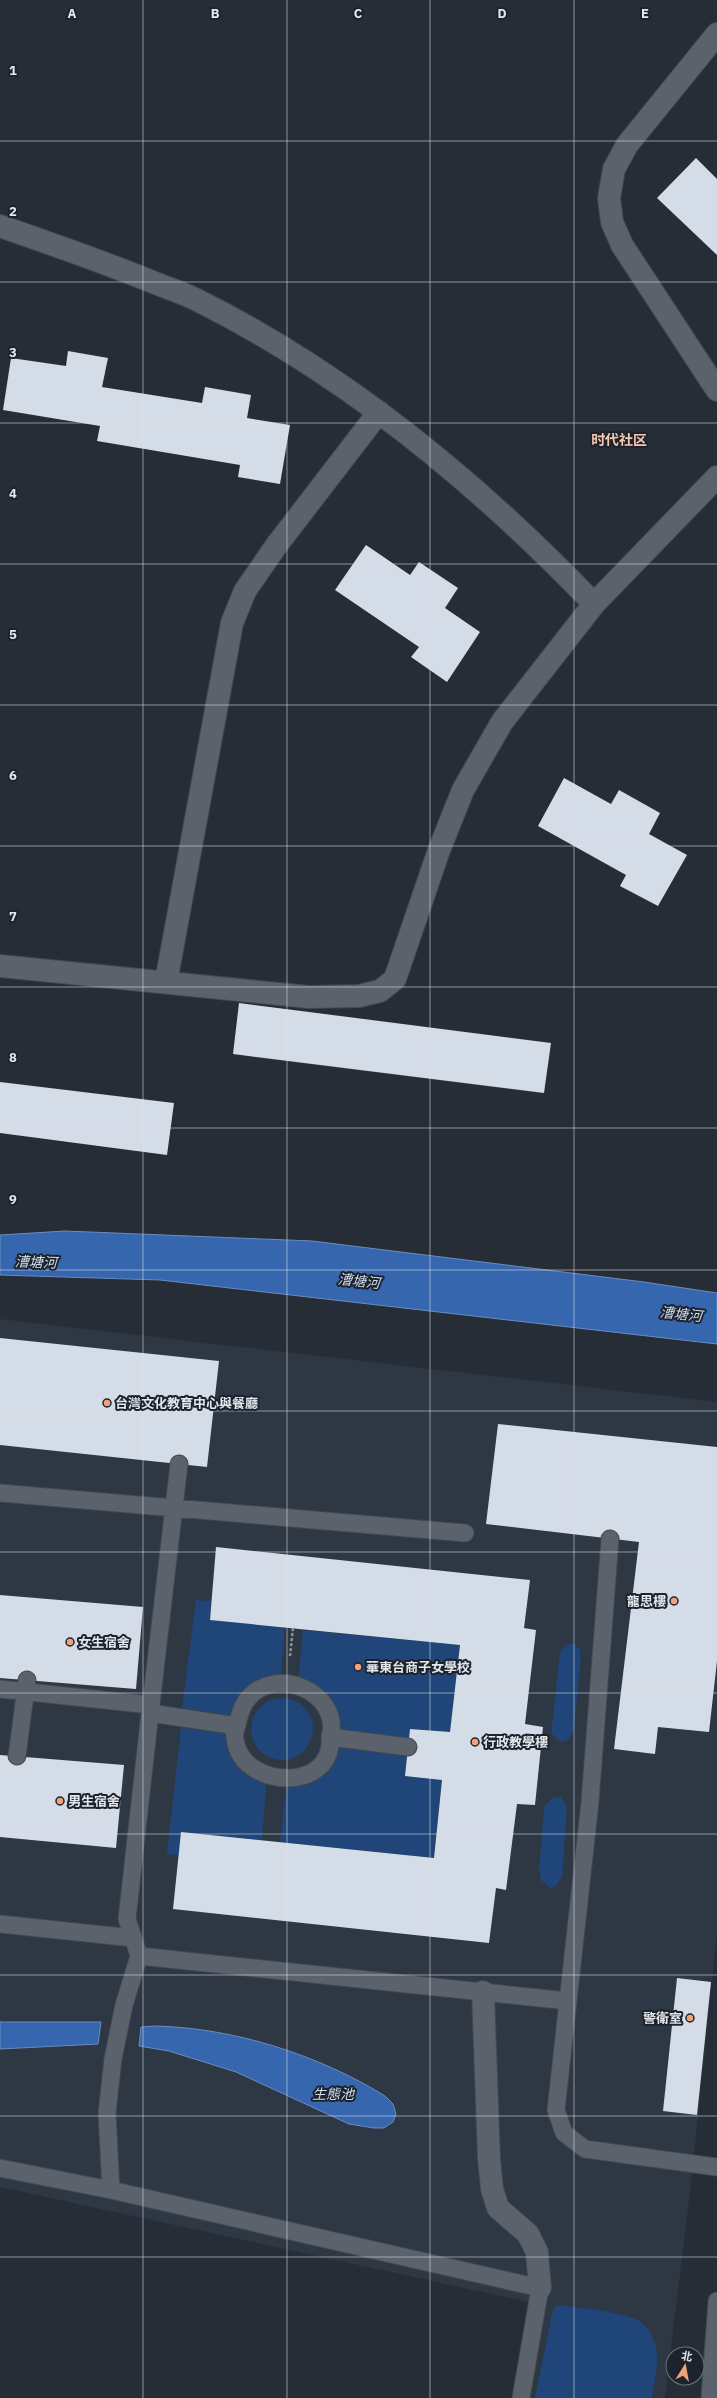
<svg xmlns="http://www.w3.org/2000/svg" width="717" height="2398" font-family="'IBM Plex Sans','Noto Sans SC',sans-serif">
<style>
.built{fill:#2e3744}
.green{fill:#204579}
.water{fill:#3666ad;stroke:#6a8dc0}
.building{fill:#d4dce7}
.lines{fill:none;stroke-linecap:round;stroke-linejoin:round}
.lane-casing{stroke:#43484f;stroke-width:19}
.street-casing{stroke:#43484f;stroke-width:24}
.path{stroke:#8f949b;stroke-width:2.5;stroke-dasharray:3 2;stroke-linecap:butt}
.lane{stroke:#5b626c;stroke-width:17}
.street{stroke:#5b626c;stroke-width:22}
.grid{fill:none;stroke:#e4e8ee;stroke-width:1;stroke-opacity:0.55}
.poi-dot{fill:#f0a27a;stroke:#1d232c;stroke-width:1.5}
.labels{text-anchor:middle;dominant-baseline:central;stroke-width:4;stroke-linejoin:round;paint-order:stroke}
.poi-label{font-size:13px;font-weight:bold;fill:#e4e8ee;stroke:#1d232c;text-anchor:start}
.neighbourhood-label{font-size:14px;font-weight:bold;fill:#f5c7b1;stroke:#1d232c}
.water-label{font-size:14px;font-style:italic;fill:#cedcf0;stroke:#1d232c}
.grid-label{font-size:13px;text-anchor:middle;font-weight:bold;fill:#e4e8ee;stroke:#1d232c;stroke-width:4;stroke-linejoin:round;paint-order:stroke}
</style>
<rect width="100%" height="100%" fill="#272d36"/>
<path class="built" d="M0,1319L717,1402V1932L691,2183L665,2398H514L533,2303L0,2187Z"/>
<path class="green" d="M196,1600L211,1601L210,1619L285,1627L280,1684L271,1685L240,1717L182,1708Z
M303,1630L460,1645L450,1732L410,1729L409,1738L332,1729L298,1684Z
M572,1643L580,1649L581,1655L574,1730L568,1740L561,1742L552,1734V1726L560,1652L566,1645Z
M251 1729a31 31 0 1 1 62 0a31 31 0 1 1-62 0Z
M181,1728L234,1734L267,1775L262,1840L181,1832L179,1855L167,1854Z
M331,1745L408,1754L442,1780L434,1858L280,1842L287,1779L303,1778Z
M554,1797H561L567,1807L562,1877L556,1886L550,1888L541,1880L539,1869L544,1808L546,1804Z
M556,2305C574,2307 630,2312 642,2323C651,2330 657,2344 657,2355C658,2369 653,2384 652,2398H535L552,2314Z"/>
<path class="water" d="M65,1231L312,1241L644,1282L717,1293V1344L160,1280L0,1275V1235Z
M0,2022H101L98,2044L0,2049Z
M156,2026C234,2028 319,2055 385,2096L393,2104L396,2114L393,2122L384,2128H374L349,2124L236,2072L169,2051L139,2046L141,2027Z"/>
<path class="building" d="M696,158L717,179V255L657,198Z
M68,351L108,358L102,387L202,403L205,387L251,395L247,418L290,425L280,484L238,477L240,465L97,441L100,426L3,410L11,358L66,366Z
M366,545L410,575L419,562L458,588L445,608L480,632L447,682L411,657L419,647L335,590Z
M564,778L611,804L619,790L660,813L649,834L687,855L658,906L620,886L626,875L538,826Z
M239,1003L551,1043L544,1093L233,1054Z
M0,1082L174,1103L167,1155L0,1133Z
M0,1338L219,1361L207,1467L0,1445Z
M498,1424L717,1447V1661L709,1732L658,1727L655,1754L614,1749L639,1542L486,1524Z
M216,1547L530,1580L524,1628L536,1630L525,1724L543,1727L535,1805L517,1804L506,1890L496,1888L489,1943L173,1909L181,1832L434,1858L442,1780L405,1776L410,1729L450,1732L460,1645L210,1620Z
M0,1595L143,1607L136,1689L0,1678Z
M0,1755L124,1765L116,1848L0,1837Z
M677,1978L711,1982L697,2115L663,2111Z"/>
<g class="lines">
<defs>
<path id="lane" d="M179,1464L150,1713L237,1726
M0,1493L465,1533
M610,1539L590,1802L556,2110L564,2133L585,2149L717,2167
M0,1689L151,1705
M330,1737C334,1792 247,1789 236,1744C235,1740 234,1736 235,1732C238,1722 240,1709 246,1701C273,1663 342,1692 330,1737L408,1747
M17,1756L27,1680
M0,1924L133,1938
M139,1956L568,2001
M0,2168L111,2190L107,2113L113,2059L124,2005L139,1956L127,1919L150,1713
M111,2190L540,2288L521,2398
M710,2398L717,2301"/>
<path id="street" d="M717,34L627,145L614,169L609,198L612,222L622,245L717,390
M0,226C52,244 104,262 155,283C170,289 186,294 201,302C350,377 479,484 594,604
M0,966L309,997L359,996L380,991L395,979L439,850L463,790L502,722L594,604L717,477
M166,982L232,623L245,591L276,546L379,412
M483,1992L489,2159L492,2189L498,2208L528,2234L537,2252L540,2288"/>
</defs>
<use href="#lane" class="lane-casing"/>
<use href="#street" class="street-casing"/>
<path class="path" d="M290,1656L293,1628"/>
<use href="#lane" class="lane"/>
<use href="#street" class="street"/>
</g>
<path class="grid" d="M143,0V2398M287,0V2398M430,0V2398M574,0V2398M0,141H717M0,282H717M0,423H717M0,564H717M0,705H717M0,846H717M0,987H717M0,1128H717M0,1270H717M0,1411H717M0,1552H717M0,1693H717M0,1834H717M0,1975H717M0,2116H717M0,2257H717"/>
<g class="poi-dot">
<circle cx="107" cy="1403" r="4"/>
<circle cx="674" cy="1601" r="4"/>
<circle cx="70" cy="1642" r="4"/>
<circle cx="358" cy="1667" r="4"/>
<circle cx="475" cy="1742" r="4"/>
<circle cx="60" cy="1801" r="4"/>
<circle cx="690" cy="2018" r="4"/>
</g>
<g class="labels">
<g class="poi-label">
<text x="115" y="1403">台灣文化教育中心與餐廳</text>
<text x="666" y="1601" text-anchor="end">龍思樓</text>
<text x="78" y="1642">女生宿舍</text>
<text x="366" y="1667">華東台商子女學校</text>
<text x="483" y="1742">行政教學樓</text>
<text x="68" y="1801">男生宿舍</text>
<text x="682" y="2018" text-anchor="end">警衛室</text>
</g>
<g class="neighbourhood-label">
<text x="619" y="440">时代社区</text>
</g>
<g class="water-label">
<text transform="translate(36 1262) rotate(2)">漕塘河</text>
<text transform="translate(359 1281) rotate(6)">漕塘河</text>
<text transform="translate(681 1314) rotate(6)">漕塘河</text>
<text x="333" y="2094">生態池</text>
</g>
</g>
<g class="grid-label">
<text x="72" y="18">A</text>
<text x="215" y="18">B</text>
<text x="358" y="18">C</text>
<text x="502" y="18">D</text>
<text x="645" y="18">E</text>
<text x="13" y="75">1</text>
<text x="13" y="216">2</text>
<text x="13" y="357">3</text>
<text x="13" y="498">4</text>
<text x="13" y="639">5</text>
<text x="13" y="780">6</text>
<text x="13" y="921">7</text>
<text x="13" y="1062">8</text>
<text x="13" y="1204">9</text>
</g>
<g transform="translate(685 2366) rotate(11)"><circle r="19" fill="#1d232c" stroke="#6d727a"/>
<path d="M0-3L7 15L0 10L-7 15Z" fill="#f0a27a"/>
<text y="-6" font-size="11" font-weight="bold" text-anchor="middle" fill="#e4e8ee">北</text>
</g>
</svg>
